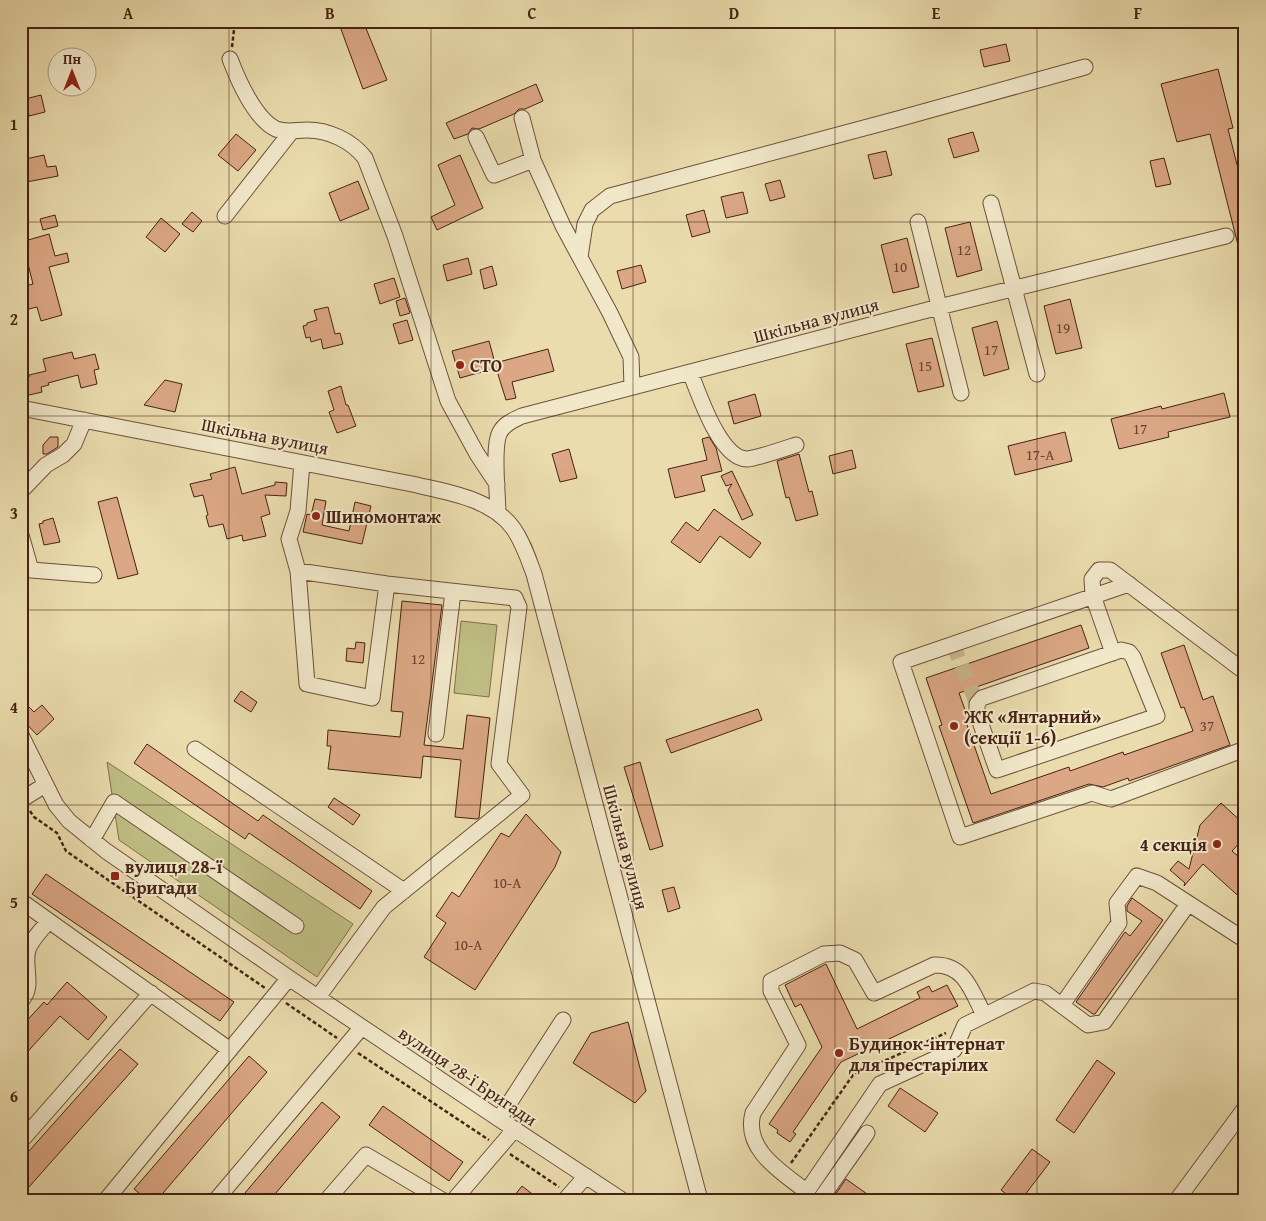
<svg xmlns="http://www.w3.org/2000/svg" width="1266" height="1221" font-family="'Gentium Book Plus',serif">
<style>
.green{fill:#bfbe84;stroke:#82704c}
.building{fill:#dba784;stroke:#462214}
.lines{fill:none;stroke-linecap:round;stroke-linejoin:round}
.minor-tunnel{stroke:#c9b78e;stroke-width:15;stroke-dasharray:15 8;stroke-linecap:butt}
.minor-casing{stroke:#6f503a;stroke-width:17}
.path{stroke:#462214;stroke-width:2.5;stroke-dasharray:4 2.5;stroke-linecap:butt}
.minor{stroke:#f1e8ca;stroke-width:15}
.grid{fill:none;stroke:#462214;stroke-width:1;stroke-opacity:0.55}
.poi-dot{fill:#8f2418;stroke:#f1e8ca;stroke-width:2}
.labels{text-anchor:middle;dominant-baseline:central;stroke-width:4;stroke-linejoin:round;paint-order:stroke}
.number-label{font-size:15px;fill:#6b4330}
.street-label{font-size:18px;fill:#462214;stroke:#f1e8ca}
.poi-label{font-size:18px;font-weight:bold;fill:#462214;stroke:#f1e8ca;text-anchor:start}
.neatline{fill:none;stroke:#462214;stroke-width:2}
.grid-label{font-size:16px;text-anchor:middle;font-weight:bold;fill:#462214}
</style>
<rect width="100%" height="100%" fill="#eadcad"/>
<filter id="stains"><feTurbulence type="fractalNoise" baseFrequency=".004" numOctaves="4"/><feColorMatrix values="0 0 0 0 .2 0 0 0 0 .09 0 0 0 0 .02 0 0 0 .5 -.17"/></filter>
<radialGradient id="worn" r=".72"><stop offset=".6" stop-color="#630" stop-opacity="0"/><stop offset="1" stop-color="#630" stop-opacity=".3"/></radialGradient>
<path class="green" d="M461,621L497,625L489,697L454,693Z
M107,762L353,924L317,977L119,840Z"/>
<path class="building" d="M338,21H363L387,80L363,89Z
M1006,44L1010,61L984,67L980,50Z
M1218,69L1233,128L1228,129L1245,196V257H1241L1210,134L1177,142L1161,84Z
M536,84L543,101L525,109H519L514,114L479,129L472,128L468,134L454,139L446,123Z
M41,95L45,112L29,116L25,99Z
M973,132L979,151L954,158L948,139Z
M236,134L256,150L238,171L218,155Z
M886,151L892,175L874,179L868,155Z
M44,155L47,167L56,166L58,176L21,183V160Z
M460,155L483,208L437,230L431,217L455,205L438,165Z
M1164,158L1171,184L1156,187L1150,161Z
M780,180L785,197L770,201L765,184Z
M358,181L369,209L340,221L329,193Z
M743,192L748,213L726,218L721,197Z
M704,210L710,232L692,237L686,215Z
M192,212L202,221L193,232L182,224Z
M55,215L58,226L43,230L40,219Z
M161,218L180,234L165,252L146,237Z
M970,222L982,270L957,277L945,228Z
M49,234L55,256L67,253L69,262L49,267L62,315L41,321L37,307L21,311V287L33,284L27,260L21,261V242Z
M907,238L919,287L893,293L881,245Z
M468,258L472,274L447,281L443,265Z
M641,265L646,282L622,289L617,271Z
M492,266L497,285L484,289L480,270Z
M394,278L400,297L380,304L374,284Z
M405,298L410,313L400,316L396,301Z
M1070,299L1082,348L1056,354L1044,306Z
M328,307L335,334L340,333L343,344L323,349L321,339L311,342L310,337L306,338L303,326L307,325V323L317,320L314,310Z
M407,320L413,340L399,344L393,324Z
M997,321L1009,369L984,376L972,328Z
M932,338L944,386L918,392L906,344Z
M489,341L495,363L548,349L554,371L512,382L516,398L506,400L496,368L460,378L452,351Z
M72,352L74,359L95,354L99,369L94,370L97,384L81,388L78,375L48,383L49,385L41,387L42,392L21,397V379L29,377V375L46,371L43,359Z
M165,380L182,384L175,412L144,405Z
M341,386L346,405H348L356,426L337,433L329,412L334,410L328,391Z
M1224,393L1230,417L1168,432L1169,437L1119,449L1111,419L1161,406L1162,409Z
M755,394L761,416L734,424L728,402Z
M1065,432L1072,461L1015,475L1008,446Z
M50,437H58V447L47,454H43V445Z
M709,437L716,448L722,471L701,476L705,491L675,498L668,469L707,460L702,439Z
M569,449L577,478L560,482L552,454Z
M852,450L856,468L833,474L829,456Z
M799,454L809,492L812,491L818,515L796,521L789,497L786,498L777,461Z
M235,467L242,494L275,485V482L287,483L286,496L265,495L270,514L261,517L266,536L243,541L242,535L227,539L223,524L209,527L206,516L208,515L203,495L194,497L190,484L212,479L210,474Z
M732,471L753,515L742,520L728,490L732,484L726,486L721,476Z
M117,497L138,574L118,579L98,502Z
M315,499L326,501L322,525L349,531L355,502L371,506L362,544L303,532L307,514L311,515Z
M714,509L761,543L750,558L720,536L700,563L671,542L686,522L698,531Z
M53,518L60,542L44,545L39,524L43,523V521Z
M402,601L442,605L424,745L463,749L467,715L490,718L479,818L477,819L455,817L461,760L423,756L421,778L328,769L331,746H327L328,730L400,737L403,712L391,711Z
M1081,625L1089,648L959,693L968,718L965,719L991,794L1069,767L1070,771L1123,752L1124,755L1193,731L1184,707L1181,708L1161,653L1184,645L1203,700L1213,696L1230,745L1129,781L1128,778L1103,787L1089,784L973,823L939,726L942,725L926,678Z
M356,642L365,643L363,663L346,661L347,648L355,649Z
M241,691L257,702L251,712L234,701Z
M21,699L34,712L42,705L54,719L37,735L21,718Z
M758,709L762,720L671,753L666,740Z
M147,744L258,821L263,815L372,891L360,909L249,833L245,839L134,763Z
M640,762L663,846L650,850L624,767Z
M334,798L360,815L353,825L328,807Z
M1221,803L1245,825V837L1232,851L1245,862V902L1203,864L1184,886L1185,883L1170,870L1178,861L1189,869L1200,825Z
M526,814L561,852L555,867L475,990L424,957L446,923L436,916L452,892L459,897L501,833L509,837Z
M46,874L234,1002L220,1021L32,894Z
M674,887L680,908L668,912L662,890Z
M1132,898L1163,920L1095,1014H1093L1076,1002L1125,932L1130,936L1142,921L1127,911V906Z
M826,964L857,1029L920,998L917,992L929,986L932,992L947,985L958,1006L841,1062L793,1132L796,1134L790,1142L777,1133L778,1130L769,1124L822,1047L801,1004L795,1007L785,985Z
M67,982L107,1017L88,1040L60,1016L21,1059V1027L44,1002L47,1005Z
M628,1022L646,1091L635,1103L573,1063L591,1033Z
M120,1049L138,1064L21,1196V1160Z
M249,1056L267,1072L157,1200H147L134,1189Z
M1097,1060L1115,1073L1074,1133L1056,1120Z
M900,1088L938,1113L925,1132L888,1106Z
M322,1102L340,1117L270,1200H239Z
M383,1106L463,1162L449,1181L369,1125Z
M1032,1149L1050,1162L1021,1200H1014L1001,1190Z
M846,1179L860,1189L876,1200H836L833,1198Z
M522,1186L540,1200H511Z"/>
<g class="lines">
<path class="minor-tunnel" d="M953,644L977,704"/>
<defs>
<path id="minor" d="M230,59C238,80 255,119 276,129C286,133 297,130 307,130C329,130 352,141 365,158L395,236L448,401L477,454L497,484
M476,137L494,175L533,160L522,118
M533,160L563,226L610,313L631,357L632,387
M991,203L1037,374
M225,216L291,132
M918,222L961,393
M580,257L585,224L592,210L610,196L894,120L1085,67
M690,372C699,394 720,459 747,459C758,458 784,449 796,445
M21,408L412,484C446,492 491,498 513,528C523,542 528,558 534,574L700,1200
M302,463L298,511L289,539L298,571L307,684L372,698L387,584
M21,491L46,465L63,455L74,444L84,420
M498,513C498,495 492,446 500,432C505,423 514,420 522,416L939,307L1226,236
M21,535L31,570L94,575
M298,571L387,584L515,598L519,607L499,764L522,795L384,907L318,997
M1129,584L901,662L960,837L1092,793L1111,799L1245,749
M1121,650L1129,652L1133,657L1157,716L997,770L977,713V704L982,698Z
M1113,653L1093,596L1092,579L1099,570H1110L1245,672
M436,734L453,592
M21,735L56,805L69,821L106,851L289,978L499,1119L622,1200
M195,749L404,891
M21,800L45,785
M92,840L114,802L296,926
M21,901L230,1050
M21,1001C35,986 23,967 28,950C31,940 42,929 49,921
M1062,1005L1119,923L1117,903L1137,876L1157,883L1245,940
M499,1119L563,1020
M21,1141L151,993
M807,1192C782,1172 743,1150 753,1113L798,1045L771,991V981L824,954L840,953L855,960L874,993L934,965C965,964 972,992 984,1015
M106,1200L289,978
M216,1200L362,1027
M327,1200L366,1155L442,1200
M454,1200L514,1130
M565,1200L586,1176
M801,1200L880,1084L954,1050L965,1025L1034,991L1045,993L1088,1025L1104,1022L1188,904
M820,1200L867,1133
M1177,1200L1245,1108"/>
</defs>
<use href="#minor" class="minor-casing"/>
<path class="path" d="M232,47L235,21
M30,811L34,817L57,833L66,851L265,988
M286,1003L337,1038
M358,1053L489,1140
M510,1154L559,1187
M791,1163L853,1075L946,1033"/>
<use href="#minor" class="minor"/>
</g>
<path class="grid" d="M229,21V1200M431,21V1200M633,21V1200M835,21V1200M1037,21V1200M21,222H1245M21,416H1245M21,610H1245M21,805H1245M21,999H1245"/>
<g class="poi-dot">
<circle cx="460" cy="365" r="5"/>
<circle cx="316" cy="516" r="5"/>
<circle cx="954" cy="726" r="5"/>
<circle cx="1217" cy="844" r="5"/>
<rect x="110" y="871" width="10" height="10" rx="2.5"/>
<circle cx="839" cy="1053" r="5"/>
</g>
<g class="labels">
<g class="number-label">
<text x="964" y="249">12</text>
<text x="900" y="266">10</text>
<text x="1063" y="327">19</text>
<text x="991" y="349">17</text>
<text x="925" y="365">15</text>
<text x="1140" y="428">17</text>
<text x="1040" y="454">17-А</text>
<text x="418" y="658">12</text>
<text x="1207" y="725">37</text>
<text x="507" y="882">10-А</text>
<text x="468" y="944">10-А</text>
</g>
<g class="street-label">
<text transform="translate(816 320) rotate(-15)">Шкільна вулиця</text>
<text transform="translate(265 436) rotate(11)">Шкільна вулиця</text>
<text transform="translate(626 847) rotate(75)">Шкільна вулиця</text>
<text transform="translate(468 1076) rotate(34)">вулиця 28-ї Бригади</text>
</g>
<g class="poi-label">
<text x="470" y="365">СТО</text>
<text x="326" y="516">Шиномонтаж</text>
<text x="964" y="716">ЖК «Янтарний»<tspan x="964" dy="21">(секції 1-6)</tspan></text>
<text x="1207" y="844" text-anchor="end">4 секція</text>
<text x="125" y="866">вулиця 28-ї<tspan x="125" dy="21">Бригади</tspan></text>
<text x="849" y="1043">Будинок-інтернат<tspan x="849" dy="21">для престарілих</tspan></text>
</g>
</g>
<rect width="1266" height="1221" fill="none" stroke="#eadcad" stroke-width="55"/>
<g transform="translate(72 72)"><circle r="24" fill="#f1e8ca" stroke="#ad9981"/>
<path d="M0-4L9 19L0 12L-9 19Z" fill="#8f2418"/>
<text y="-8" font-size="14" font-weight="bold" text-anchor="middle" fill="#462214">Пн</text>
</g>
<rect x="28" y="28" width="1210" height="1166" class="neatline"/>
<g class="grid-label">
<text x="128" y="19">A</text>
<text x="330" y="19">B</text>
<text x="532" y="19">C</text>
<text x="734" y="19">D</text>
<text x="936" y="19">E</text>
<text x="1138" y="19">F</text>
<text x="14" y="130">1</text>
<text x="14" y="325">2</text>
<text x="14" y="519">3</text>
<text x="14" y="713">4</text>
<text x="14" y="908">5</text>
<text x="14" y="1102">6</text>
</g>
<rect width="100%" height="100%" filter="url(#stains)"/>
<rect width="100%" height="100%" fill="url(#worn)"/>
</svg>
